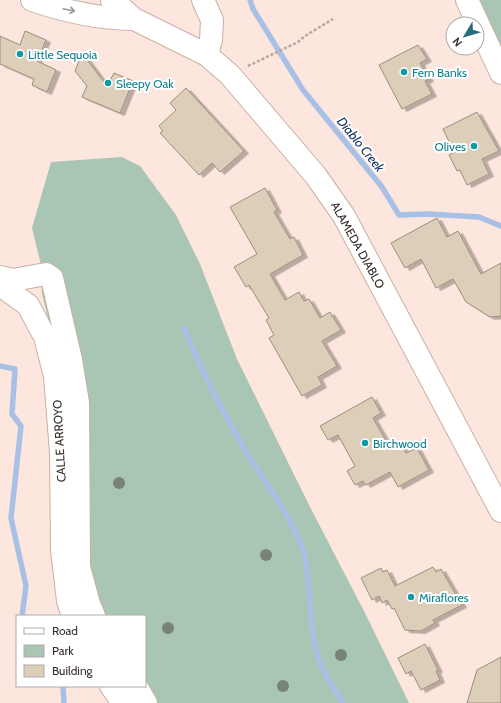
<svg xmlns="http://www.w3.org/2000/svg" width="501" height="703" font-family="Cabin,sans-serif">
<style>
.green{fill:#a9c6b5}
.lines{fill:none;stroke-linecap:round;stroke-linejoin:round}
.stream{stroke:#a9c0e6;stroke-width:5.5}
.building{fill:#ddceb9;stroke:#9c8e7a;filter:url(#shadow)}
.minor-casing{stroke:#c9b0a4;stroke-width:24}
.path{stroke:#b9a7a0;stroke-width:2.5;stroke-dasharray:3 2;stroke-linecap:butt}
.minor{stroke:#fff;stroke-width:22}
.tree{fill:#778376}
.oneway{stroke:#9b9694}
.culture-dot{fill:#0f9aa8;stroke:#fff;stroke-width:1.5}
.labels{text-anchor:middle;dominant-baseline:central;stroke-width:4;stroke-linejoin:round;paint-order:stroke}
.culture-label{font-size:12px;fill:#0d838f;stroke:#fff;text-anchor:start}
.street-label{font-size:12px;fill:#372d29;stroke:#fff}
.water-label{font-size:13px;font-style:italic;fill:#183463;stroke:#fff}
</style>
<defs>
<filter id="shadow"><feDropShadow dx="4.5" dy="2.5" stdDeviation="0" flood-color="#0004"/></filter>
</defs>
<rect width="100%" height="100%" fill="#fce6dd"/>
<path class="green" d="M480,0H501V47Z
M122,157L140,166L176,215L200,264L237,359L310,507L365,613L409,703H136L125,686H145V616H79L63,378L42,294L41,265L32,228L51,162Z"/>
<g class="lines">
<path class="stream" d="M250,0L253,9L303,90L382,187L399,215L428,214L479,217L501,226
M184,328C201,370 222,411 245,450C265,483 290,514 303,550C309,567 308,586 310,604C312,625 313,650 323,669C328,681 336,692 343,703
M0,366L15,369L12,414L21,426L11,518L26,586L22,616
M63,686L64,703"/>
</g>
<path class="building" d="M25,31L46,40L37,61L56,70L47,92L32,85L34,79L0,64V36L20,45Z
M418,45L427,59L420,63L429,79L425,81L432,94L402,109L379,65Z
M82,53L107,86L114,73L133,81L120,113L82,97L87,86L75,71Z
M186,88L244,151L220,172L212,163L199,175L160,133L163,131L159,126L176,110L170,103Z
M477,112L499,151L482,159L489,174L467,185L460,170L457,171L449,155L454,152L443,129Z
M265,188L277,210L274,212L290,239L294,237L303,255L270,274L285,300L299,292L304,301L309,299L320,318L330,312L341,330L322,341L337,366L318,377L322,385L302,396L269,338L274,335L266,320L269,318L249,285L246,287L234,267L257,254L230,207Z
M437,218L447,237L458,231L481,274L501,263V316L490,317L466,302L453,279L436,288L421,259L405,268L391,243Z
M372,397L381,413L373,418L389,446L399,440L406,453L417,448L429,470L398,487L390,472L366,485L363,481L355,485L347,471L355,466L338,435L328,440L320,426Z
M433,567L436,572L441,569L462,605L433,620L435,623L421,631L405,630L394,608L392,609L387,600L382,603L379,596L372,600L361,578L381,568L383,572L387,570L395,586Z
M425,644L438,670L436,671L440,680L421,690L411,671L406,674L398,658Z
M501,657V703H467L477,670Z"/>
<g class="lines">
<defs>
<path id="minor" d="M32,0C64,11 100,19 134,19
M112,0L134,19L207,55L230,75L316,176L344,216L501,511
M203,0L212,20L211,40L207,55
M467,0L501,73
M0,277L13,280L46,274L52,278L71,360L78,403L79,567L89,604L94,616
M0,285L28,305L45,337L55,376L61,453L62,550L68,601L73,616
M111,686L123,703
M136,686L146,703"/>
</defs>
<use href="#minor" class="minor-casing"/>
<path class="path" d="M248,66L298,42L305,36L333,19"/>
<use href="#minor" class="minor"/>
</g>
<g class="tree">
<circle cx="119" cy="483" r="6"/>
<circle cx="266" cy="555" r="6"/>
<circle cx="168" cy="628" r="6"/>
<circle cx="341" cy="655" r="6"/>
<circle cx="283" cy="686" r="6"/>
</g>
<defs><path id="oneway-shaft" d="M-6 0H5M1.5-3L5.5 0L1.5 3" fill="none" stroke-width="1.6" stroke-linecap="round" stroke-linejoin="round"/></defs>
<use class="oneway" href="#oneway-shaft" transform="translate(69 10) rotate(12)"/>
<g class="culture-dot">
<circle cx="20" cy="54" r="4"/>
<circle cx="404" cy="72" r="4"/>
<circle cx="108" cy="83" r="4"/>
<circle cx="474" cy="146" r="4"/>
<circle cx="365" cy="443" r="4"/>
<circle cx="411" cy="597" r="4"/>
</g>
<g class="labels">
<g class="culture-label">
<text x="28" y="54">Little Sequoia</text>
<text x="412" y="72">Fern Banks</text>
<text x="116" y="83">Sleepy Oak</text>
<text x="466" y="146" text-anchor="end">Olives</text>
<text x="373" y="443">Birchwood</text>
<text x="419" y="597">Miraflores</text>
</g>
<g class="street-label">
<text transform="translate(358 245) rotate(61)">ALAMEDA DIABLO</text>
<text transform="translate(59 441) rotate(-93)">CALLE ARROYO</text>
</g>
<g class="water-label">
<text transform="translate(361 144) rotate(51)">Diablo Creek</text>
</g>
</g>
<rect x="16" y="615" width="130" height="72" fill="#ffffff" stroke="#afaba9"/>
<rect x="24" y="628" width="20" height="6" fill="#ffffff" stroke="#afaba9"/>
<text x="52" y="635" font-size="12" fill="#372d29">Road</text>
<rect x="24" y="645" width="20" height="12" fill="#a9c6b5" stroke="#afaba9"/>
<text x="52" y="655" font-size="12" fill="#372d29">Park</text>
<rect x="24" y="665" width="20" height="12" fill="#ddceb9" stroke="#afaba9"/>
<text x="52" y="675" font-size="12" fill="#372d29">Building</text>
<g transform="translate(465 36) rotate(232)"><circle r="19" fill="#ffffff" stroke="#afaba9"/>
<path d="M0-3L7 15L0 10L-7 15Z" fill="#276c7c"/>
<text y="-6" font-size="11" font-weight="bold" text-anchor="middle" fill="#372d29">N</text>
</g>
</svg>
